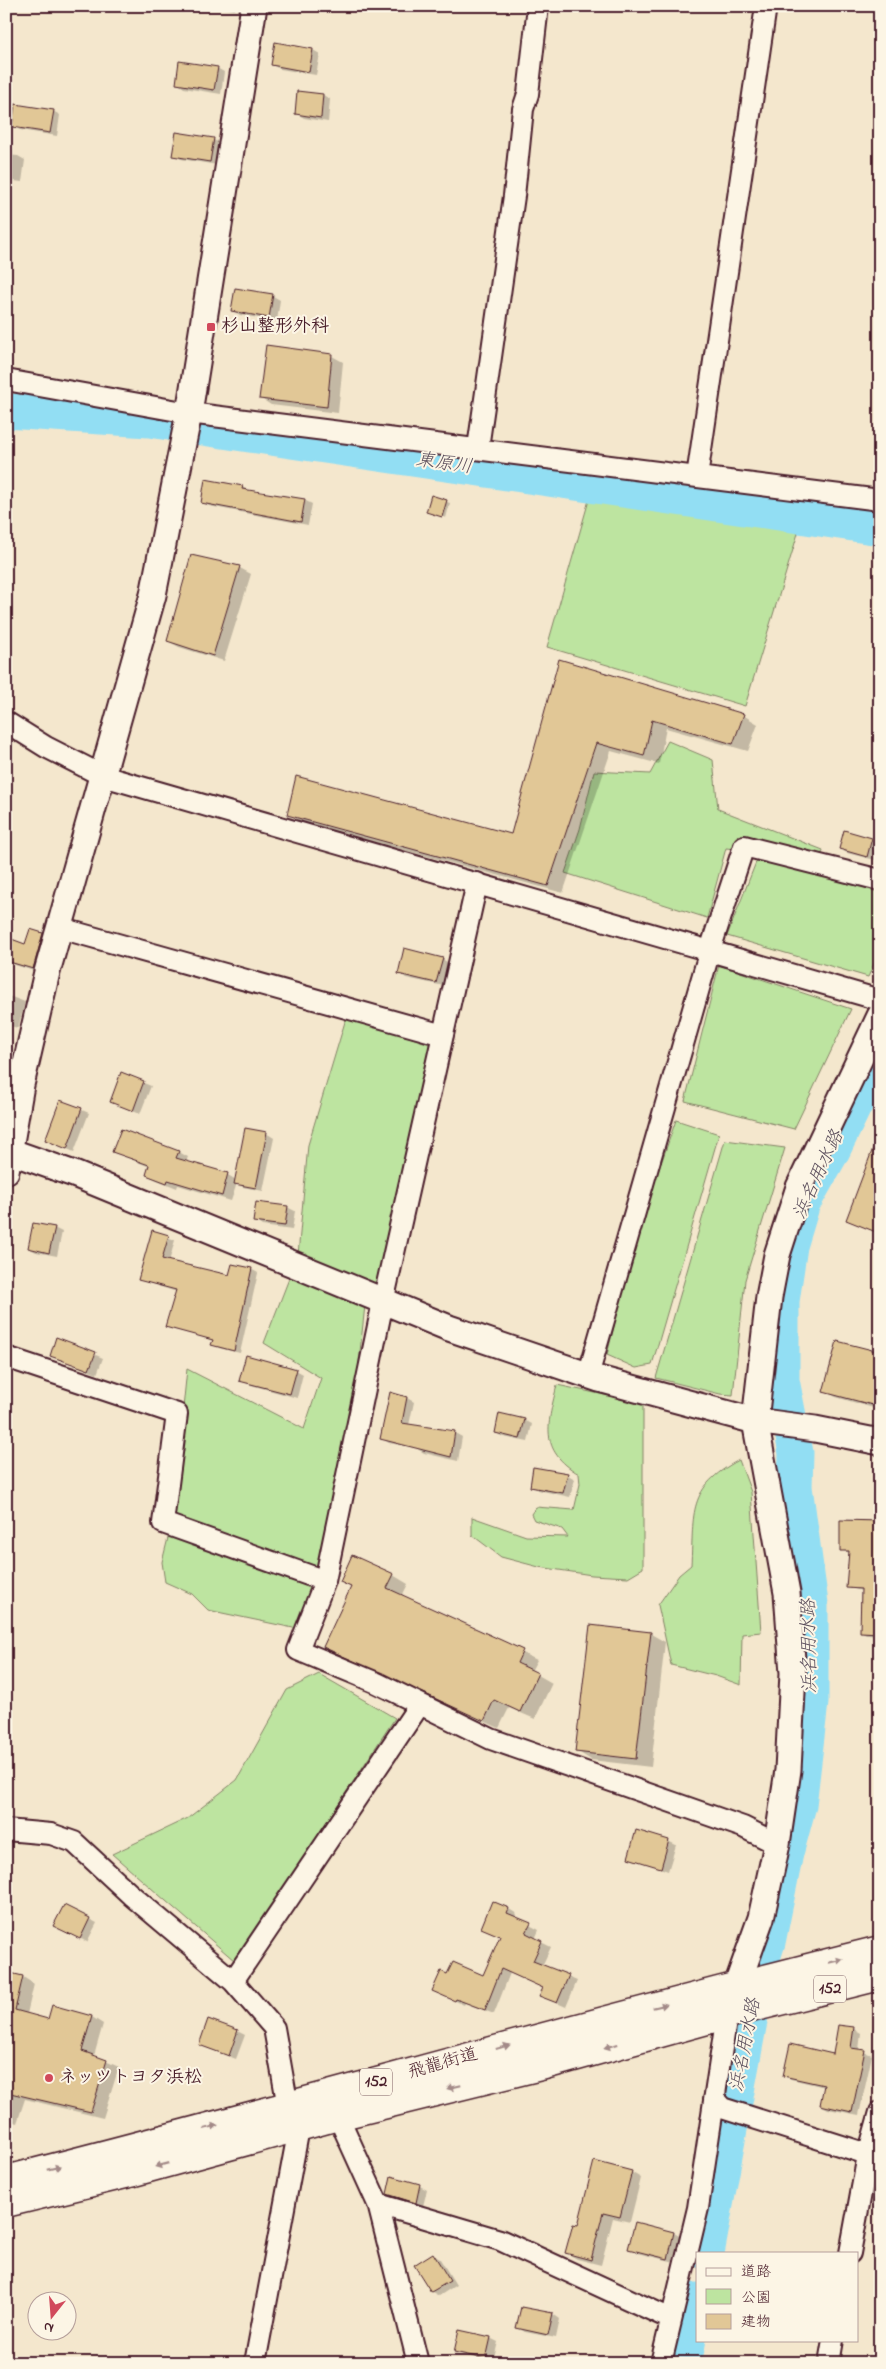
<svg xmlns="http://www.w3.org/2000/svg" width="886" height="2369" font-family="'Indie Flower','Klee One',sans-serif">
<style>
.green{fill:#bde4a0;stroke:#848266}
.shadow{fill:#0003}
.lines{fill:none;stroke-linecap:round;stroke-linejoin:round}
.river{stroke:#92def3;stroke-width:35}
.building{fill:#e1c796;stroke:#4a1f2b}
.minor-casing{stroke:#4a1f2b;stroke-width:24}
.tertiary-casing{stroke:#4a1f2b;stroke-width:29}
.trunk-casing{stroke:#4a1f2b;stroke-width:31}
.minor{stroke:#fcf5e5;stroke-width:20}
.tertiary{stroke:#fcf5e5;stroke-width:25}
.trunk{stroke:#fcf5e5;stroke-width:28}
.oneway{fill:#a38a88}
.poi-dot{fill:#d1495b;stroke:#fcf5e5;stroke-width:2}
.labels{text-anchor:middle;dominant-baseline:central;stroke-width:4;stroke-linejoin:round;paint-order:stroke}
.shield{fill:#fcf5e5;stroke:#7f5f63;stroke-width:1}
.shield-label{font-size:16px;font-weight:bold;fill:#4a1f2b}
.poi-label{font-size:18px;font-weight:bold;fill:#4a1f2b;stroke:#fcf5e5;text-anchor:start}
.street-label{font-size:18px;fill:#4a1f2b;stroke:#fcf5e5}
.water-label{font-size:19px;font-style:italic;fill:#5c4f5d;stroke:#fcf5e5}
</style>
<rect width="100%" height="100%" fill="#f4e7cd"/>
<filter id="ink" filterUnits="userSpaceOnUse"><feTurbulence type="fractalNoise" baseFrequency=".02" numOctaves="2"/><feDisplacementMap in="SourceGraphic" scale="10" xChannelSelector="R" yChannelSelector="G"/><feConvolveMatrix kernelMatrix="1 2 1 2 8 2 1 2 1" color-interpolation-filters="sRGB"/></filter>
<g filter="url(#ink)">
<path class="green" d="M589,500L799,530L745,706L547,647Z
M668,741L713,760L718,809L823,850L820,860L766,854L880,893V951L868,977L727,936L760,852L726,848L707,918L565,873L580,829L594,771L650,774Z
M719,965L851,1009L794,1129L685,1101Z
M347,1015L432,1045L379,1287L298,1255L308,1145Z
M676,1120L719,1134L652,1365L636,1368L607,1355L635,1239Z
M725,1140L785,1148L745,1280L733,1395L720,1394L656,1378Z
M290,1276L365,1305L351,1436L310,1593L298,1629L208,1610L192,1594L165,1582L162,1562L171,1526L187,1369L304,1429L321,1378L264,1343Z
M557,1385L643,1403V1568L628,1577L592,1575L539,1567L501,1557L472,1535V1517L526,1536L568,1537L562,1529L534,1520L531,1514L536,1507L574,1510L580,1484L579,1474C538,1450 548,1423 557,1385Z
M739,1460L751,1492L761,1632L742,1634L741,1685L716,1676L671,1665L658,1605L679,1575L691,1565C694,1512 687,1488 739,1460Z
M319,1674L395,1718L235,1961L112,1854L188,1818L237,1780L287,1690Z"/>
<path class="shadow" d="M211,6H236L235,10Z
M313,50L320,54L316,75L280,69L272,65Z
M217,68L224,72L221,94L184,88L177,83Z
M298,92L323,95L330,99L328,122L304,118L296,113Z
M53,111L60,115L57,136L20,130L13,126Z
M214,140L221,144L217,165L181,159L174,155Z
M6,155L18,156L25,160L22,182L6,180Z
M236,289L273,296L280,300L277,321L240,315L233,311Z
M267,347L332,356L343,362L338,413L271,405L260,398Z
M242,487L250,491L304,500L312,504L308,525L209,506L202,502Z
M432,497L450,503L446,518L431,513Z
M192,557L240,568L251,574L224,661L179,647L168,641Z
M560,661L743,715L758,724L748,751L666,728L659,764L611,751L563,893L304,823L289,815L511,835Z
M872,839L879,843L875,860L847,853L840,849Z
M6,881L10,883L6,899Z
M43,934L50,938L40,973L6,962V938L26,945Z
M442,959L449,963L444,986L406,978L399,973Z
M6,995L25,1002L18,1028L6,1025Z
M122,1074L151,1086L140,1114L111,1102Z
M61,1101L89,1113L74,1152L47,1140Z
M266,1133L274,1138L263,1191L243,1187L237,1183L231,1201L178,1185L177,1188L157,1180L147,1175L150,1167L114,1152H179L188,1157L186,1162L228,1175L236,1180Z
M880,1134V1234L848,1220Z
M287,1207L295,1211L292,1230L262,1226L255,1221Z
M54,1228L62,1232L57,1256L36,1252L29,1248Z
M153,1232L175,1240L169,1262L230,1277L251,1269L258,1273L240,1353L219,1348L213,1344L214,1341L167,1326L177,1292L140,1280Z
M57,1339L103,1358L97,1374L51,1355Z
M880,1354V1410L836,1397L825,1391Z
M296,1370L303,1374L297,1398L248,1384L240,1380Z
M407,1398L414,1402L409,1425L455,1433L462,1437L458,1461L424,1453L416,1448L389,1443L381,1438Z
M524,1420L532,1424L528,1442L503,1437L496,1433Z
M534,1468L568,1475L575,1479L570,1497L538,1490L531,1486Z
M879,1508L880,1635L866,1634L861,1631L862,1591L847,1587L850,1553L841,1550L877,1522Z
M6,1551L9,1552L6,1564Z
M393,1575L408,1584L402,1596L537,1660L531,1671L552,1683L535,1719L509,1708L499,1728L325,1647L352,1588L341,1582Z
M651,1634L665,1642L651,1767L591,1760L577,1751Z
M668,1841L676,1845L668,1871L629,1857Z
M64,1906L97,1923L87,1942L62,1929Z
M509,1909L517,1914L516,1918L539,1930L535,1939L551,1947L542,1966L577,1981L566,2007L541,1996L544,1988L510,1973L494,2014L465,2003L464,2005L433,1990L448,1975L484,1976L501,1937L482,1927Z
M6,1973L23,1977L34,1984L27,2014L49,2021L92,2017L103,2024L94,2056L119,2067L103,2118L25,2099L17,2123L6,2120Z
M839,2026L854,2029L861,2033L859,2050L872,2055L859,2115L828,2109L821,2105L825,2087L791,2079L784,2075L834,2055Z
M237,2031L245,2035L236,2059L200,2045Z
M631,2172L641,2178L630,2222L613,2218L601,2265L577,2259L567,2253L579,2227Z
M392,2178L420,2186L427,2190L423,2206L388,2193Z
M636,2223L674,2233L681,2237L675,2262L637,2253L630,2248Z
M433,2255L440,2259L456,2285L439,2296L432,2292Z
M522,2308L553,2314L560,2319L556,2338L525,2332L518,2328Z
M490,2338L498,2342L493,2362L463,2355L456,2351Z"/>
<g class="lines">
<path class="river" d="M6,411L149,420L880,528
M707,2253L760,1967L768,1942L786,1853L799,1805L811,1702V1604L795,1487L796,1453L782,1380V1301L790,1246L803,1203L832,1152L880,1053
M684,2363L697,2300"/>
</g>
<path class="building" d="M275,42L313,49L309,72L271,65Z
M179,61L218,67L214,90L176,84Z
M297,91L323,94L321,118L295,114Z
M15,104L54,110L50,133L12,127Z
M176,132L214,138L210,162L172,156Z
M235,288L273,294L269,318L231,311Z
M266,345L332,354L327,407L259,399Z
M205,479L243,486L242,489L305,499L301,522L201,503Z
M431,495L447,500L442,517L426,512Z
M191,555L240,566L213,656L167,641Z
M559,659L744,714L733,744L652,720L644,756L596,743L548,886L287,815L296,776L511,834Z
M844,830L872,838L867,857L839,849Z
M30,929L43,933L33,969L6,961V937L25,944Z
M404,948L443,958L436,983L398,974Z
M121,1072L144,1081L133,1111L110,1102Z
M60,1100L82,1108L67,1149L45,1140Z
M245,1128L267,1132L256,1188L234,1184Z
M121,1129L179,1151L176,1158L228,1173L222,1196L168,1180L167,1183L146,1175L149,1165L112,1152Z
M878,1135L880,1221L876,1232L846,1220Z
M256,1202L288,1206L285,1226L253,1222Z
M33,1223L55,1227L49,1253L28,1248Z
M152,1230L169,1235L162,1259L229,1275L232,1264L252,1268L234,1351L211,1345L213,1340L165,1327L176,1290L138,1280Z
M56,1337L96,1352L89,1370L50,1356Z
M837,1341L880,1352V1407L823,1392Z
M246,1355L297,1369L290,1394L239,1381Z
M390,1392L407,1397L402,1423L455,1431L451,1457L380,1439Z
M499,1413L525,1419L520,1439L495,1433Z
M533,1467L568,1473L563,1493L530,1487Z
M840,1520L880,1521V1633L860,1632L861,1589L846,1588L849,1551H840Z
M352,1555L394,1574L387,1588L523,1650L517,1663L538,1673L520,1712L494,1700L484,1721L323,1647L351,1587L340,1582Z
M590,1625L651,1632L636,1759L575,1752Z
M636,1830L669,1840L661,1868L628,1858Z
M492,1901L509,1908L507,1913L531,1923L526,1933L542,1941L533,1961L569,1975L557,2003L539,1996L543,1988L501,1969L485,2010L456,1999L455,2001L432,1991L441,1971L447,1974L453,1962L483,1975L500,1936L481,1928Z
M64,1905L90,1918L80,1939L53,1926Z
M6,1972L23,1976L15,2010L48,2019L52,2005L92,2016L82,2051L107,2060L91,2112L6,2092Z
M208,2019L238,2030L229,2056L199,2045Z
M838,2025L854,2027L851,2048L865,2050L852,2112L820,2105L824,2085L783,2076L790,2044L833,2054Z
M594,2161L632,2171L620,2217L603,2213L591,2260L565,2253L573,2224L578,2225Z
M391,2176L420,2184L416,2203L387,2194Z
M635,2222L674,2232L668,2259L628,2249Z
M433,2253L450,2281L431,2292L414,2265Z
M521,2307L553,2313L548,2335L516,2328Z
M459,2330L491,2337L486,2359L454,2352Z"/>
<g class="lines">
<defs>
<path id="minor" d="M6,380L189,413L880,500
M478,448L514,196L523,109L528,94L538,6
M697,477L766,6
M6,722L46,747L103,776L880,1000
M477,883L383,1302L325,1581L298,1650L377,1683L491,1739L743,1827L777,1844
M60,928L443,1035
M6,1357L177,1414L163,1523L325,1581
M588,1376L710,950L744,846L880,880
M6,1830L51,1834L74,1842L131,1895L233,1981L274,2028L288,2107
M233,1981L420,1704
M714,2099L722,2108L880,2158
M338,2116L378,2204L418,2363
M378,2204L500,2240L671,2319
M850,2253L868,2155L880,2112
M255,2363L299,2128
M661,2363L698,2208L727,2014
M829,2363L833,2340"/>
<path id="tertiary" d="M6,1150L74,1174L449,1328L599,1379L755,1421L815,1429L880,1442
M6,1171L21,1085L47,972L153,595L189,413L254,6
M731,2002L761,1918L777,1844L788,1770L793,1673L787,1593L755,1421L769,1297L777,1255L799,1187L880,1016"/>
<path id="trunk" d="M6,2180C298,2106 587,2022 880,1950
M6,2203L130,2173L338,2116L541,2066L743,2010L880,1976"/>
</defs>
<use href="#minor" class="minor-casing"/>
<use href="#tertiary" class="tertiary-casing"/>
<use href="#trunk" class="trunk-casing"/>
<use href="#minor" class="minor"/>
<use href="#tertiary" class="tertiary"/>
<use href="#trunk" class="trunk"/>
</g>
<defs><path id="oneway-solid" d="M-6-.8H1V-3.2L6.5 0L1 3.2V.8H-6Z" transform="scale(1.25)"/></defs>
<g class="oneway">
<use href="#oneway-solid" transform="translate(836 1961) rotate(-14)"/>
<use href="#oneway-solid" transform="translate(660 2006) rotate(-14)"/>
<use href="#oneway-solid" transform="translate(611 2046) rotate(165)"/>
<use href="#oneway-solid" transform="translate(503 2047) rotate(-16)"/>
<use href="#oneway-solid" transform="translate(454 2087) rotate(166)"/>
<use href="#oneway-solid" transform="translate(211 2127) rotate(-15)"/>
<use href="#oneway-solid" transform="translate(162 2165) rotate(165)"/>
<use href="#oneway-solid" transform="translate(54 2168) rotate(-14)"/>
</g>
</g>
<g class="poi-dot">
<rect x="206" y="322" width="10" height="10" rx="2.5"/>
<circle cx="49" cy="2078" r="5"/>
</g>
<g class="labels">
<g class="shield">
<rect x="814" y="1975.5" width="32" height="27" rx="4"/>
<rect x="360" y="2068.5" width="32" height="27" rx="4"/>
</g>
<g class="shield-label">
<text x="830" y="1989">152</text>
<text x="376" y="2082">152</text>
</g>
<g class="poi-label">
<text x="221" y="327">杉山整形外科</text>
<text x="59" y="2078">ネッツトヨタ浜松</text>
</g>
<g class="street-label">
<text transform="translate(443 2064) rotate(-16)">飛龍街道</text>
</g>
<g class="water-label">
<text transform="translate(444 464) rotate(8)">東原川</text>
<text transform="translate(819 1175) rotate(-65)">浜名用水路</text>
<text transform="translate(810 1646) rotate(-91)">浜名用水路</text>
<text transform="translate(746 2045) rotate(-79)">浜名用水路</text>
</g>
</g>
<rect width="886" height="2369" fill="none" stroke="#fcf5e5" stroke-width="25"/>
<rect x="12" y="12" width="861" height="2344" fill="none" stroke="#4a1f2b" stroke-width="2" filter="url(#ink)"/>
<rect x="696" y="2252" width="162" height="90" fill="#fcf5e5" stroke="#b59f9b"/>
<rect x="706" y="2268" width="25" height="8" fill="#fcf5e5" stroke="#b59f9b"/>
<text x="741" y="2276" font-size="15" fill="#4a1f2b">道路</text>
<rect x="706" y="2289" width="25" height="15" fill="#bde4a0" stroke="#b59f9b"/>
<text x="741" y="2302" font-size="15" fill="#4a1f2b">公園</text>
<rect x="706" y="2314" width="25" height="15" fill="#e1c796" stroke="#b59f9b"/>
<text x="741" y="2326" font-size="15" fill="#4a1f2b">建物</text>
<g transform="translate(52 2316) rotate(197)"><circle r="24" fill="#fcf5e5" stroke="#b59f9b"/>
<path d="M0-4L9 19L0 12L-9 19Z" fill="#d1495b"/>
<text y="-8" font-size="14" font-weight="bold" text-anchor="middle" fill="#4a1f2b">N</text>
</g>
</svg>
